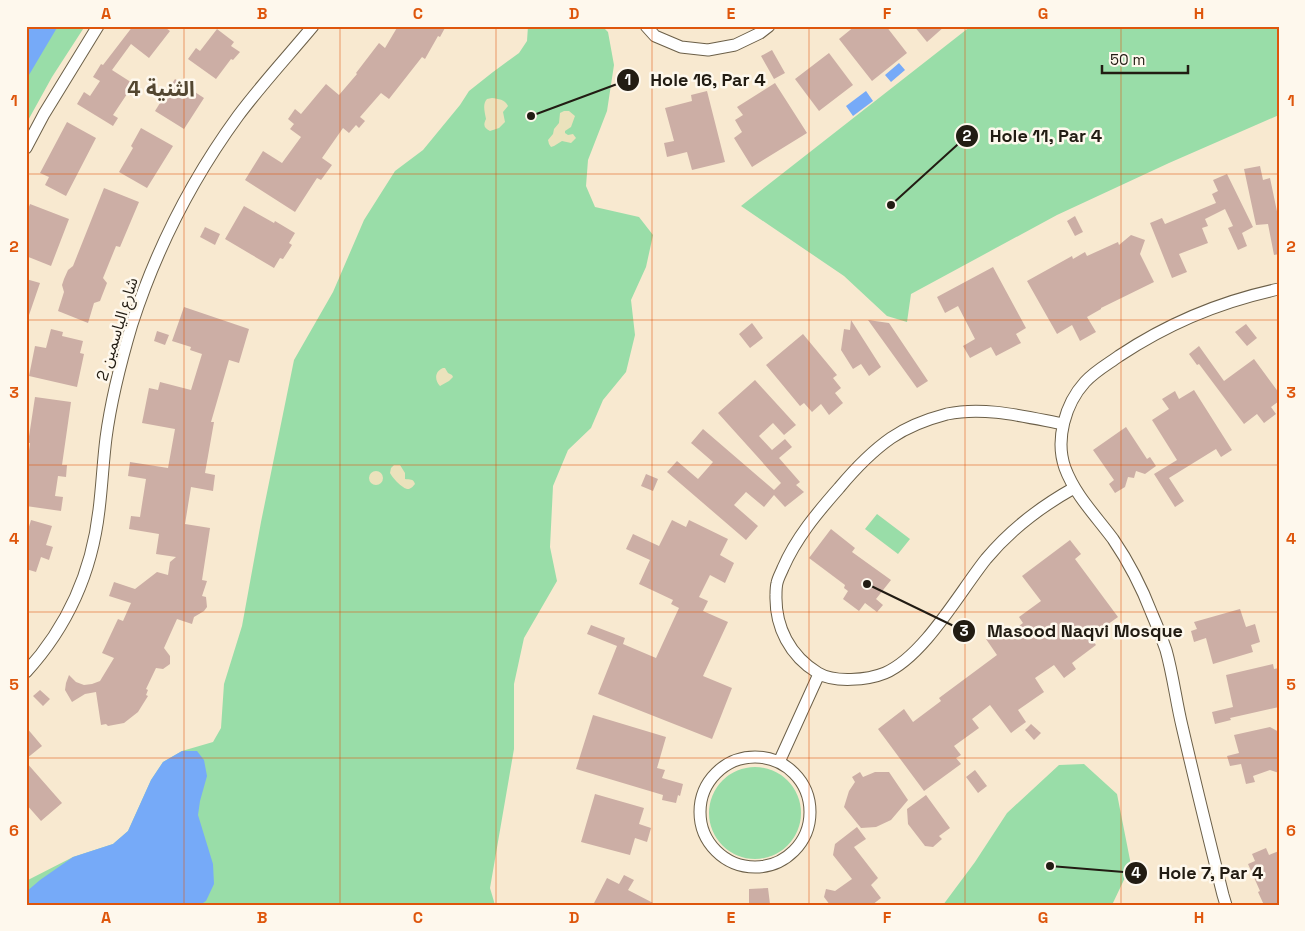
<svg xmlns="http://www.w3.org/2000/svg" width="1305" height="931" font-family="'Space Grotesk','Noto Sans Arabic',sans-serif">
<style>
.green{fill:#99dda8}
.sand{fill:#ebe2bc}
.water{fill:#76aaf8}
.building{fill:#ccaea5}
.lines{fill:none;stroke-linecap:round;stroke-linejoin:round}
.street-casing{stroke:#6b5f48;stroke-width:13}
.street{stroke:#fff;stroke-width:11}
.grid{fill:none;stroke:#de560c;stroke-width:1;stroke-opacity:0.55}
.labels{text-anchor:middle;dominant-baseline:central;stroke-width:5;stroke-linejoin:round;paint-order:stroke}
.street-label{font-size:16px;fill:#221c13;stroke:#fef8ed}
.district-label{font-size:21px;font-weight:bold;fill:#534731;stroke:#fef8ed}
.leader{fill:none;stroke:#221c13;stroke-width:2}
.callout-dot{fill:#221c13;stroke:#fef8ed;stroke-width:2}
.mark-label{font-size:15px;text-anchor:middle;font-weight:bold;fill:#fff}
.callout-label{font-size:18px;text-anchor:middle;font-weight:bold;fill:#221c13;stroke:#fef8ed;stroke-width:5;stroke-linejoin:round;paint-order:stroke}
.neatline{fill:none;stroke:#de560c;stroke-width:2}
.grid-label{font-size:16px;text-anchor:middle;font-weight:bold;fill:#de560c}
</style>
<rect width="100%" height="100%" fill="#f8e9d0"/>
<path class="green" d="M26,26H85L52,77L26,124Z
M528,26H602L608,32L614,65L607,111L588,160L586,186L595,207L639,217L653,235L646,267L631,300L635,335L626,372L603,400L591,428L568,450L553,486L550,547L557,581L524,638L514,684V749L490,888L495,905H26V881L73,857L113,844L128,831L151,780L163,762L182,751L213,742L221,728L224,684L242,626L261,522L294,360L333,292L364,220L395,171L423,150L460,105L469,91L493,72L519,53L527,41Z
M971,26H1279V115L1169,163L1057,215L911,294L907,322L887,316L844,276L741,206Z
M877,514L910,539L898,554L865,529Z
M1084,764L1117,794L1131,865L1112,905H943L975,862L1007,813L1059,765Z
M709 813a46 46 0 1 1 92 0a46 46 0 1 1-92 0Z"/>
<path class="sand" d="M492,98C498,99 505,99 508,106L503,112L505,122L499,128L490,131C484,128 483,125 486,119C485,113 482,104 487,99Z
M564,111H569L575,116L571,127L565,131V133L568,135L573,134L576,138L571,143L562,141L554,146L551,147L549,144L548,140L553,134L554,129L559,123L560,113Z
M443,368H445L448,373L452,375L453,377L449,381L440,386C434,380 435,371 443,368Z
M394,465H400L405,473V479C410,480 413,478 415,484C413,486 412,488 409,489C403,490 392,477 390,473L391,468Z
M369 478a7 7 0 1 1 14 0a7 7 0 1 1-14 0Z"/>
<path class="water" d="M26,26H58L26,80Z
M899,63L905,70L891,82L885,75Z
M866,91L873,101L853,116L846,106Z
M182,751H197L204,760L207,776L200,801L198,815L213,864L214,884L206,901L200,905H26V892L40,880L73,857L113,844L128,831L151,780L163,762Z"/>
<path class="building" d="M133,26H163L170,31L149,58L131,44L112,70L137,86L131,96L127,94L113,115L118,118L113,126L77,104L84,92L90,96L100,81L93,77L101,64L103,65Z
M398,26H446L440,37L438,36L425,59L422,57L389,99L381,93L360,117L365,121L359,128L356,125L349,133L343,128L322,158L332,165L321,180L317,178L295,212L245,180L263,151L282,163L301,137L290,129L294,124L288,119L295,109L301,114L326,84L339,95L357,74L356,73L379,43L385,48Z
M855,26H886L907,53L872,81L839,39Z
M914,26H945L927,42Z
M217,29L234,42L231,46L240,52L233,60L231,59L216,79L188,59L196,48L200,51Z
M772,50L785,73L774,79L761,56Z
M829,53L853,85L819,111L795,79Z
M175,79L204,98L184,129L155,111Z
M775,83L807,133L752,167L734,138L742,132L735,120L743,115L737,107Z
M707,91L725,162L692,170L687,152L667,157L664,143L674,141L665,108L692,101L691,95Z
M67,122L96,138L66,196L45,185L49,177L40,173Z
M141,128L173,146L147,188L119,172L133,148L131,146Z
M1260,166L1263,180L1270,178L1279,221V254L1274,255L1268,224L1256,225L1244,169Z
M1227,174L1253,227L1242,233L1247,246L1238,250L1228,228L1233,226L1225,209L1205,219L1208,226L1202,228L1208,243L1179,254L1187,272L1172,278L1150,223L1162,218L1165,224L1216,203L1212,194L1218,191L1213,180Z
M104,188L139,202L120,247L116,246L103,278L107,283L100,301L94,303L88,323L58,311L64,292L62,285L64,279L68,270L73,266Z
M30,204L69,219L51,266L26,256V215Z
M244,206L274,223L275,221L295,233L289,243L292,245L283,259L280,258L274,268L225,239Z
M1075,216L1083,232L1075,236L1067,221Z
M205,227L220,234L215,245L200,237Z
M1131,235L1145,240L1140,254L1154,282L1101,308V309L1087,317L1096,332L1080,341L1072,325L1057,334L1027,281L1072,256L1073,259L1085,252L1087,256L1118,242L1119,245Z
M993,267L1026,328L1016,334L1021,343L996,356L991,347L970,358L963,346L975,339L958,306L945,313L937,297Z
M26,279L40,283L28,318H26Z
M184,307L249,329L239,363L229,360L211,422H214L205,473L215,475L213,491L191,487L185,524L210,528L202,580L207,581L202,596L206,597L207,607L204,611L194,617L192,624L177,619L164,648L170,656V664L163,669L156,668L146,689L148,690L146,695L148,696L138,712L124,723L108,726L106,724L101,725L96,692L85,694L72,702L65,690L66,683L69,675L76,682L84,685L92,684L100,681L114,658L102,653L118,619L123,621L131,603L109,596L114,582L135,589L157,572L168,575L170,562L176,557L156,554L159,534L129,529L131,516L140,517L146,479L128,476L130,462L168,468L175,429L142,423L149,388L158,390L160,382L191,390L202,354L190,350L191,347L172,341Z
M851,320L881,367L869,376L861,364L853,369L841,350L844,329L850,330Z
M868,320L889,323L928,381L917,388Z
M752,323L763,338L750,348L739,334Z
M1246,324L1257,338L1247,346L1235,332Z
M51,329L63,332L62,336L83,341L80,353L84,354L77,387L29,376L35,346L46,348Z
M157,331L169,335L165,345L154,341Z
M803,334L837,375L833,378L841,388L835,393L843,403L829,415L821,404L812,412L804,403L800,406L766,365Z
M1199,346L1224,381L1254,359L1279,393V401L1271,407L1276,414L1264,423L1257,414L1244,424L1199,364L1197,365L1189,354Z
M755,380L796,425L784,435L773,423L759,436L772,450L785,439L792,447L779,458L800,482L796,485L804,492L785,507L774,495L764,507L746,492L734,505L758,526L746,540L667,472L677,461L698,479L713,462L691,443L703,429L774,490L781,483L718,413Z
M1194,390L1232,450L1221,457L1216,449L1169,478L1184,501L1175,507L1154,474L1177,460L1152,420L1169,409L1162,399L1175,391L1179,399Z
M35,397L71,402L62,465H67L66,477L58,476L55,496L63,497L61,511L26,506V474L30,443H28Z
M1126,427L1147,459L1150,457L1156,466L1145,474L1136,471L1134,478L1128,477L1125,487L1115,493L1109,484L1114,480L1093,450Z
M646,474L658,479L653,491L641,486Z
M31,520L52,526L46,545L53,547L49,560L41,557L36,572L26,569V529L28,530Z
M672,520L686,527L689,520L728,539L720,555L734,563L725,583L710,575L699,597L708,601L703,611L728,622L703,676L732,688L712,739L598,694L617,646L587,634L591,625L625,638L623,644L656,658L679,608L671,604L673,600L639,584L650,560L626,549L633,534L659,546Z
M831,529L855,548L852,552L891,580L876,599L883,605L877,612L865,603L859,611L843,599L848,591L844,588L845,585L809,558Z
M1070,540L1081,554L1075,559L1118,617L1090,637L1096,645L1072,663L1076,669L1064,678L1054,665L1035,678L1044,692L1018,710L1026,722L1011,733L990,705L972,719L979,728L954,746L961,755L956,758L961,764L924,791L878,729L904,709L913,722L941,701L939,698L997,655L986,639L1002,628L1007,635L1023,623L1019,617L1041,601L1022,576Z
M1240,609L1246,627L1255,624L1260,642L1251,645L1253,652L1213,664L1206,638L1194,642L1191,631L1197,629L1194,622Z
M1273,664L1274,669L1279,668V707L1230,718L1231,720L1215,724L1212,712L1233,707L1226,675Z
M40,690L50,699L43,706L33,696Z
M593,715L666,737L657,768L665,770L662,778L683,784L680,796L678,795L676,803L662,800L663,795L576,769Z
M1031,724L1041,733L1034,740L1025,730Z
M26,727L42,746L26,759Z
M1270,727L1279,732V773L1270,770L1253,776L1255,782L1246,784L1241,764L1230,766L1227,756L1239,753L1234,735Z
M26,762L62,803L41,821L26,804Z
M975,770L987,786L978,793L966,777Z
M860,772L863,777L875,772H889L908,800L891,820L876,827L861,828L844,807L849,791L855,782L852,777Z
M595,794L644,808L639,824L651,828L647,842L635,838L630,855L581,842Z
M926,795L950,828L939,836L942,839L933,847L925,846L908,824L907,809Z
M857,827L866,839L854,847L878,878L871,885L881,898L872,905H830L824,897L826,889L835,891L852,879L833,855L835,844Z
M1266,848L1269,855L1279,851V905H1264L1258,892L1260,891L1248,864L1255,861L1252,854Z
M624,875L634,880L628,890L657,905H593L607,878L619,884Z
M768,888L770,904L749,905V889Z"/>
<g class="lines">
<defs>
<path id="street" d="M646,26L655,36L681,47L708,50L735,45L760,33L769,26
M26,148L44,114L98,26
M1063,424C1026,417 985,406 947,414C928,419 907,427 891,438C871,452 854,470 839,488C817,513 796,538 783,568C781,573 778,578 777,583C776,587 776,591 776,595C775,627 790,656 818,673C834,683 868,680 885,673C924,656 959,593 986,559C1011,529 1040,507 1074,488
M26,672C68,626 92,571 99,510C102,486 103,462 106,438C111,400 121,361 132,324C156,250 192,179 238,116C261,85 288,56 313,26
M700 812a55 55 0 1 1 110 0a55 55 0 1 1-110 0Z
M779,762L819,674
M1226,905L1223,895C1209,839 1195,782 1182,726C1176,701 1173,675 1166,650C1162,638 1157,625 1152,614C1142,588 1128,561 1113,539C1096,516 1075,495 1065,468C1055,440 1065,404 1085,382C1095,371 1108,364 1119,356C1167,324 1222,301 1279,289"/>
</defs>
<use href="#street" class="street-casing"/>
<use href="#street" class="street"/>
</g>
<path class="grid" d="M184,26V905M340,26V905M496,26V905M652,26V905M809,26V905M965,26V905M1121,26V905M26,174H1279M26,320H1279M26,465H1279M26,612H1279M26,758H1279"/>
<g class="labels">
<g class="street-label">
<text transform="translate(117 329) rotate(-73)">شارع الياسمين 2</text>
</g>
<g class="district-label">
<text x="161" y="88">الثنية 4</text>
</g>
</g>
<path class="leader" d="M531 116L628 80M891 205L967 136M867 584L964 631M1050 866L1136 873"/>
<g class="callout-dot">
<circle cx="531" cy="116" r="5"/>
<circle cx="891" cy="205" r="5"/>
<circle cx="867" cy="584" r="5"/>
<circle cx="1050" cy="866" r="5"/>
<circle cx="628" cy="80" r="12"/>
<circle cx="967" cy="136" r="12"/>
<circle cx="964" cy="631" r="12"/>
<circle cx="1136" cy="873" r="12"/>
</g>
<g class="mark-label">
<text x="628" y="85">1</text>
<text x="967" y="141">2</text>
<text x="964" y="636">3</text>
<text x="1136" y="878">4</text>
</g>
<g class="callout-label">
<text x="708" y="86">Hole 16, Par 4</text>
<text x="1046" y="142">Hole 11, Par 4</text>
<text x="1085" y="637">Masood Naqvi Mosque</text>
<text x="1211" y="879">Hole 7, Par 4</text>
</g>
<rect width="1305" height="931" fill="none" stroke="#fef8ed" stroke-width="55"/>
<path d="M1102 65v8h86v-8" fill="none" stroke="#221c13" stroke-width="2.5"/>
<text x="1110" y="65" font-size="15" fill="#221c13" stroke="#fef8ed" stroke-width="4" paint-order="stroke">50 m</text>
<rect x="28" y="28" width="1250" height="876" class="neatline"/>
<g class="grid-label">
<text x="106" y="19">A</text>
<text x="262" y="19">B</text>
<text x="418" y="19">C</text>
<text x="574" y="19">D</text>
<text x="731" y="19">E</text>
<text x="887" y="19">F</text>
<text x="1043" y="19">G</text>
<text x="1199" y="19">H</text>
<text x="14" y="106">1</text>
<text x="1291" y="106">1</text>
<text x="14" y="252">2</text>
<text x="1291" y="252">2</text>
<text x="14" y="398">3</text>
<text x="1291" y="398">3</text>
<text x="14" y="544">4</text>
<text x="1291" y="544">4</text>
<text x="14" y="690">5</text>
<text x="1291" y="690">5</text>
<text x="14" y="836">6</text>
<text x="1291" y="836">6</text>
<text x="106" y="923">A</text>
<text x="262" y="923">B</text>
<text x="418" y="923">C</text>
<text x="574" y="923">D</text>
<text x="731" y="923">E</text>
<text x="887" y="923">F</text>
<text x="1043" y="923">G</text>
<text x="1199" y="923">H</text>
</g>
</svg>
